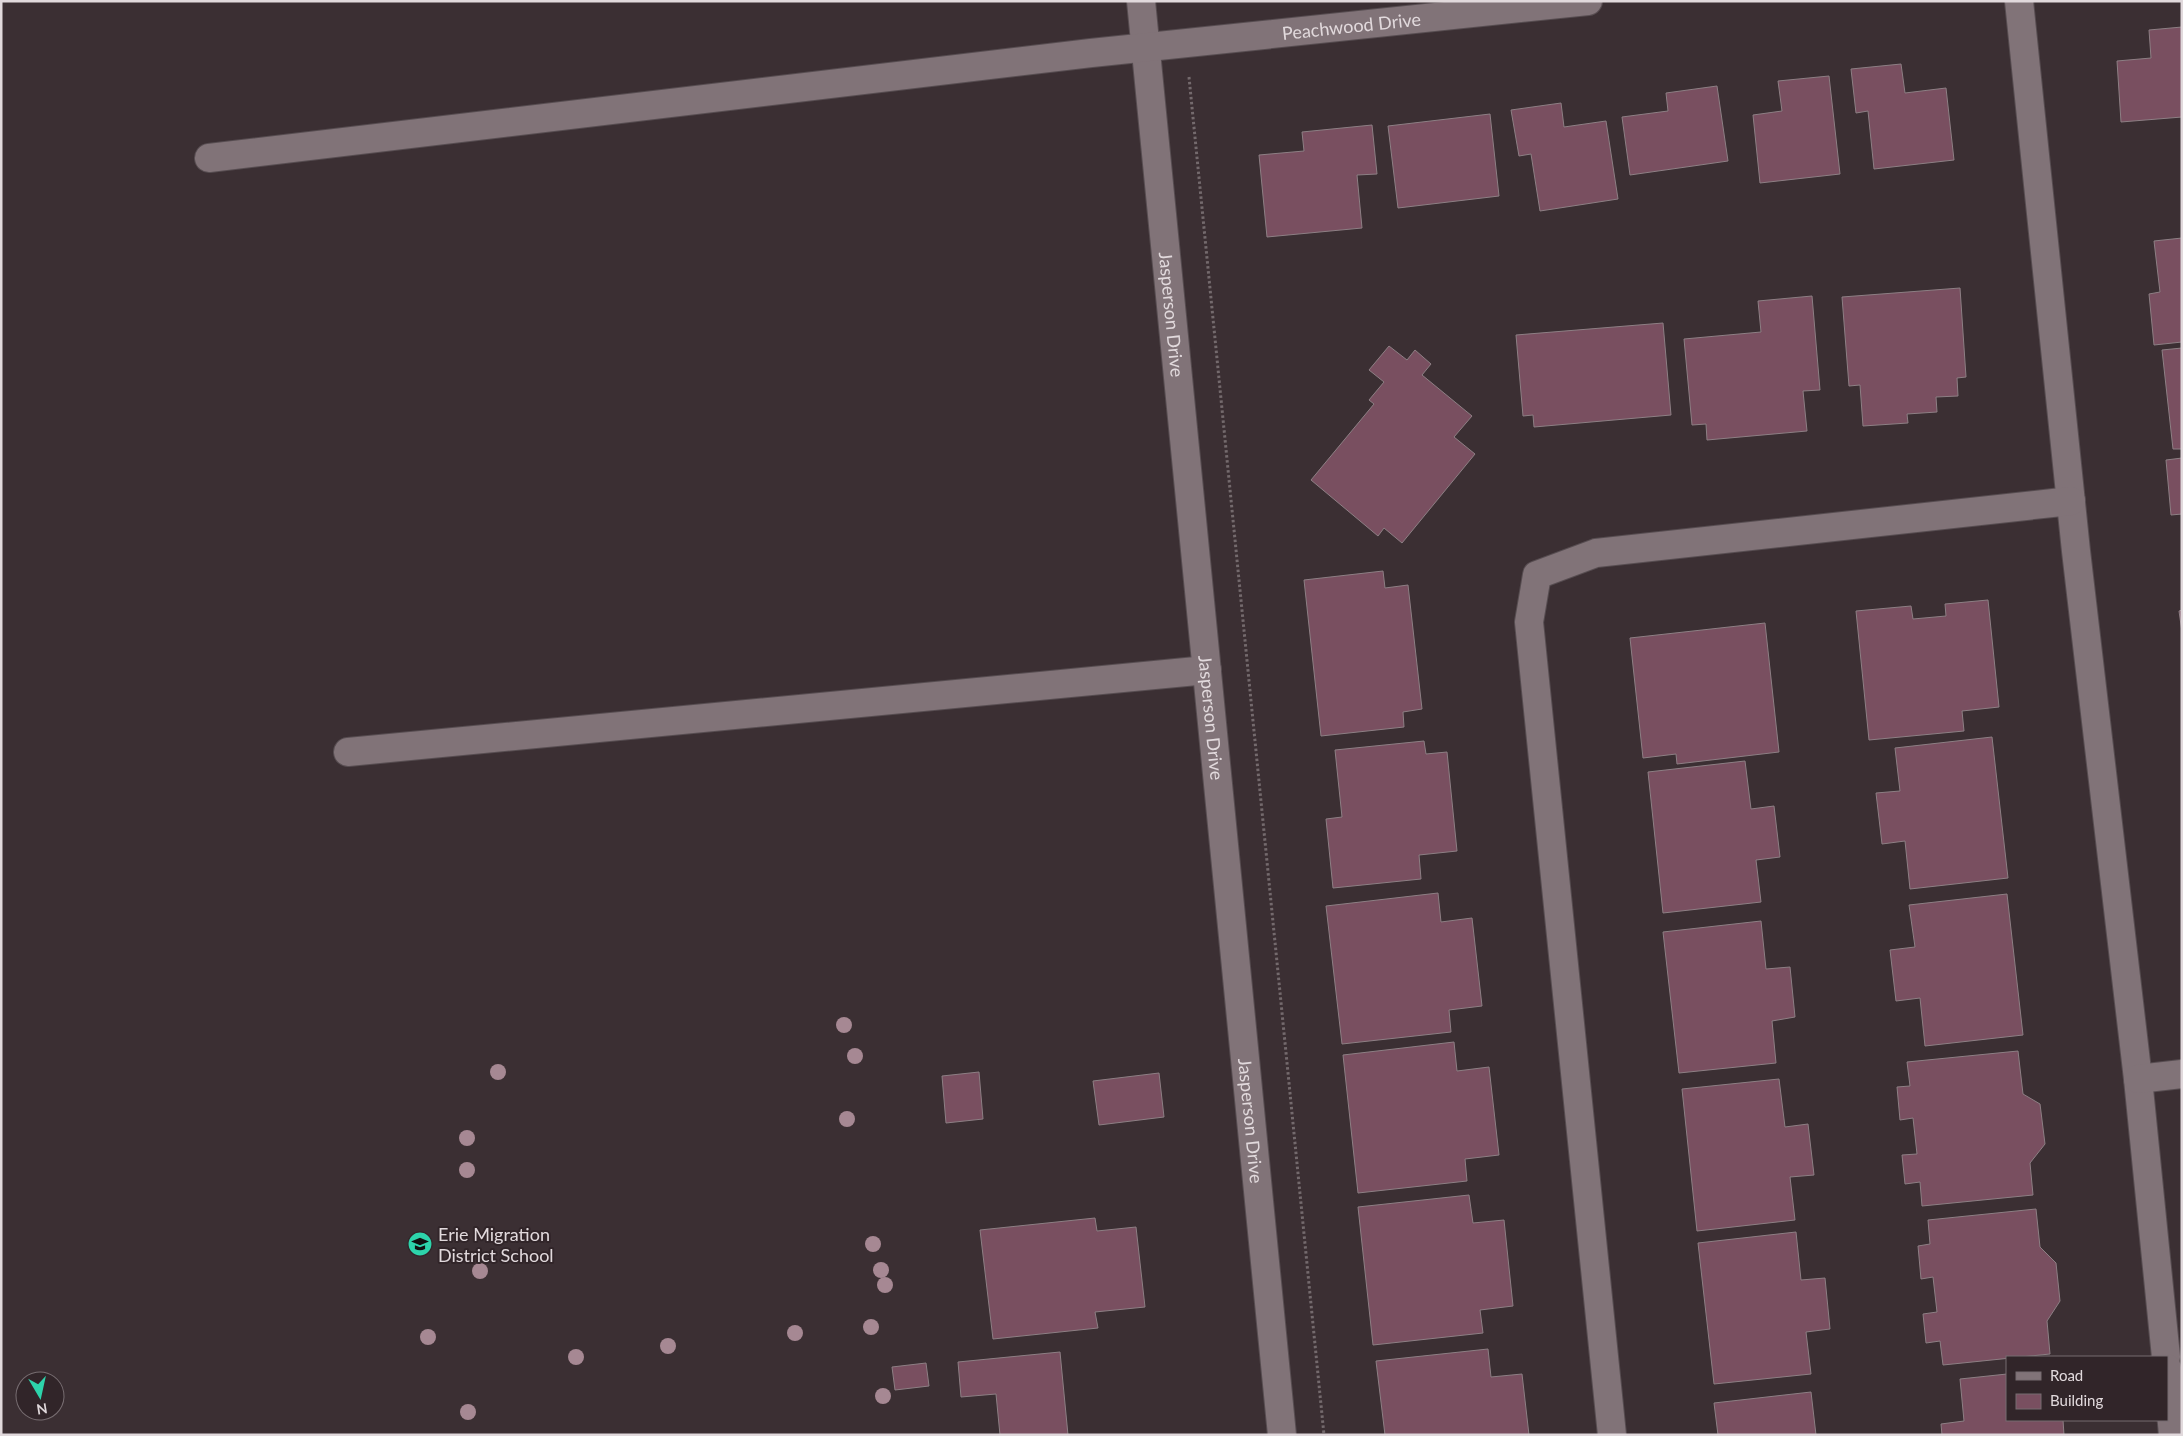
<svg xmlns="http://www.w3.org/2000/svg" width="2183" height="1436" font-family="Lato,sans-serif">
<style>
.building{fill:#794f60;stroke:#8d7f84}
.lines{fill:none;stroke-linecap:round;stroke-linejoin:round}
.minor-casing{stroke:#574d51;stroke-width:30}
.path{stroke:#746a6d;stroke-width:3;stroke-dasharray:2.5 2.5;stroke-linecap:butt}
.minor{stroke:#817378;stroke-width:28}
.tree{fill:#a68893}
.labels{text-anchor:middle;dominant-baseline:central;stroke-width:4;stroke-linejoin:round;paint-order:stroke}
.street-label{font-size:18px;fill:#e1d9dc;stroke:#312529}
.poi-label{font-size:18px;fill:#e1d9dc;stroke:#312529;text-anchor:start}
</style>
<rect width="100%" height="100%" fill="#3b2f33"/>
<path class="building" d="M2182,27V117L2121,122L2117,61L2151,58L2149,30Z
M1901,64L1905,93L1946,88L1954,160L1874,169L1868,111L1856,113L1851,69Z
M1829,76L1840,174L1760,183L1753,115L1782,111L1778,81Z
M1717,86L1728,161L1630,175L1622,117L1668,111L1666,93Z
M1561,103L1564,127L1606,121L1618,199L1540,211L1531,154L1519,156L1511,110Z
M1490,114L1499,196L1398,208L1388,126Z
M1372,125L1377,174L1357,175L1362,228L1267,237L1259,155L1304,151L1302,132Z
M2182,238V342L2154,345L2149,294L2160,292L2154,241Z
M1960,288L1966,377L1957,378L1958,396L1936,397L1937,412L1907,414L1908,423L1863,426L1860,385L1849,386L1842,297Z
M1812,296L1820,390L1803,391L1807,431L1707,440L1706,424L1692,425L1684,339L1761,332L1758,301Z
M1663,323L1671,415L1534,427L1533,415L1523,416L1516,335Z
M1389,346L1407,360L1415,350L1431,364L1422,375L1472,416L1454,437L1475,454L1402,543L1384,528L1378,536L1311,480L1374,404L1369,400L1384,382L1369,370Z
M2182,348V449H2173L2162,350Z
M2182,458V514L2171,515L2166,460Z
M1383,571L1385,588L1408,585L1422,709L1403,712L1404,727L1321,736L1304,580Z
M1988,600L1999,707L1962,711L1964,731L1869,740L1856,611L1911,606L1913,619L1946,616L1945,604Z
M2182,610V632L2179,611Z
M1765,623L1779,752L1677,764L1676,754L1643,758L1630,638Z
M1992,737L2008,878L1910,889L1905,841L1882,844L1876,793L1900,791L1895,748Z
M1424,741L1426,754L1447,752L1457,851L1419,855L1421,879L1333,888L1326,819L1342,817L1335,750Z
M1745,761L1751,809L1774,806L1780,857L1756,860L1761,902L1663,913L1648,772Z
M1438,893L1441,922L1472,918L1482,1006L1449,1010L1451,1032L1342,1044L1326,906Z
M2007,894L2023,1035L1925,1046L1920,998L1896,1001L1890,950L1915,947L1909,905Z
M1761,921L1766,969L1790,967L1795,1017L1772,1021L1776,1063L1679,1073L1663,932Z
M1454,1042L1457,1071L1489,1067L1499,1155L1465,1159L1467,1181L1358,1193L1343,1055Z
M2018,1051L2023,1094L2040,1104L2045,1144L2030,1163L2033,1195L1922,1206L1920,1182L1905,1184L1902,1155L1917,1154L1913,1118L1900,1120L1897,1087L1910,1086L1907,1062Z
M979,1072L983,1119L946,1123L942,1076Z
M1159,1073L1164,1117L1099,1125L1093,1081Z
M1779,1079L1785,1127L1808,1124L1814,1175L1790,1177L1795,1220L1697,1231L1682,1089Z
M1469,1195L1473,1223L1504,1220L1513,1306L1480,1310L1483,1333L1373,1345L1358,1207Z
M2036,1209L2040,1247L2056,1263L2060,1301L2047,1321L2050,1354L1943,1365L1940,1341L1926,1343L1923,1314L1937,1312L1933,1277L1921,1279L1918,1246L1930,1244L1928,1220Z
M1095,1218L1097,1231L1136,1227L1145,1307L1095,1312L1098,1328L993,1339L980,1230Z
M1796,1232L1801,1280L1825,1278L1830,1329L1806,1332L1811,1374L1714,1384L1698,1243Z
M1488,1349L1491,1377L1522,1374L1529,1435H1385L1376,1361Z
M1060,1352L1068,1435H1000L996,1394L961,1397L958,1362Z
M926,1363L929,1386L895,1390L892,1367Z
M2007,1374V1420H2063L2064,1435H1942L1941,1424L1964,1421L1960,1379Z
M1811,1392L1816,1435H1718L1714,1403Z"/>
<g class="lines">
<defs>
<g id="minor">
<path id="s1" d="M1141,1L1282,1435"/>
<path d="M2019,1L2076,551L2138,1079L2166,1357"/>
<path id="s2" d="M209,158L1091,53L1588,1"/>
<path d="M348,752L1207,670"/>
<path d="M2138,1079L2182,1074"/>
<path d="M2167,1368L2173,1435"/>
<path d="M1612,1435L1529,622L1537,575L1596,553L2071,501"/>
</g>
</defs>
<use href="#minor" class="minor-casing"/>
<path class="path" d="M1189,77L1324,1435"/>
<use href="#minor" class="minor"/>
</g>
<g class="tree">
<circle cx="844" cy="1025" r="8"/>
<circle cx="855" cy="1056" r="8"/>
<circle cx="498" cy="1072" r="8"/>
<circle cx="847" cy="1119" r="8"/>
<circle cx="467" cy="1138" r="8"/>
<circle cx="467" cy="1170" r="8"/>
<circle cx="873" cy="1244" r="8"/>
<circle cx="881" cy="1270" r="8"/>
<circle cx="480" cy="1271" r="8"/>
<circle cx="885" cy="1285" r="8"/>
<circle cx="871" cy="1327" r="8"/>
<circle cx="795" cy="1333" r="8"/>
<circle cx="428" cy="1337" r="8"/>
<circle cx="668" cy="1346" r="8"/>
<circle cx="576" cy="1357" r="8"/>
<circle cx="883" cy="1396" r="8"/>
<circle cx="468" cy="1412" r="8"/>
</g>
<defs>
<symbol id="school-disc" viewBox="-11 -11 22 22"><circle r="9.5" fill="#2dd4ab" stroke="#312529"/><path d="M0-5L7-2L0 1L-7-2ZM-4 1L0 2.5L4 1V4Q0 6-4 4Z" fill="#111"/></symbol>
</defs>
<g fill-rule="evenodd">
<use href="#school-disc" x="406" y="1230" width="28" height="28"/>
</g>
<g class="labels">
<g class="street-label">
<text stroke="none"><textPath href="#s2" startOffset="1150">Peachwood Drive</textPath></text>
<text stroke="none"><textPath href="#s1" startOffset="315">Jasperson Drive</textPath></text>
<text stroke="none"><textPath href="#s1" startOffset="720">Jasperson Drive</textPath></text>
<text stroke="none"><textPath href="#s1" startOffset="1125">Jasperson Drive</textPath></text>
</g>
<g class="poi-label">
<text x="438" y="1234">Erie Migration<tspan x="438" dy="21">District School</tspan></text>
</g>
</g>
<rect width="2183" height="1436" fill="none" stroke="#e1d9dc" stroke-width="5"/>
<rect x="2006" y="1356" width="162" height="65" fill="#312529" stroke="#776d71"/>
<rect x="2016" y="1372" width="25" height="8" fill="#817378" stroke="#776d71"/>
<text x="2050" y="1381" font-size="15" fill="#e1d9dc">Road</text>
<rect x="2016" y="1394" width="25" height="15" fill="#794f60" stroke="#776d71"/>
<text x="2050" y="1406" font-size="15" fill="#e1d9dc">Building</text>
<g transform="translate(40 1396) rotate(171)"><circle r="24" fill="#312529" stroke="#776d71"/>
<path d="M0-4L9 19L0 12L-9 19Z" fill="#2dd4ab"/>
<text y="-8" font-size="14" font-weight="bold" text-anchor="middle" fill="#e1d9dc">N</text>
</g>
</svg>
